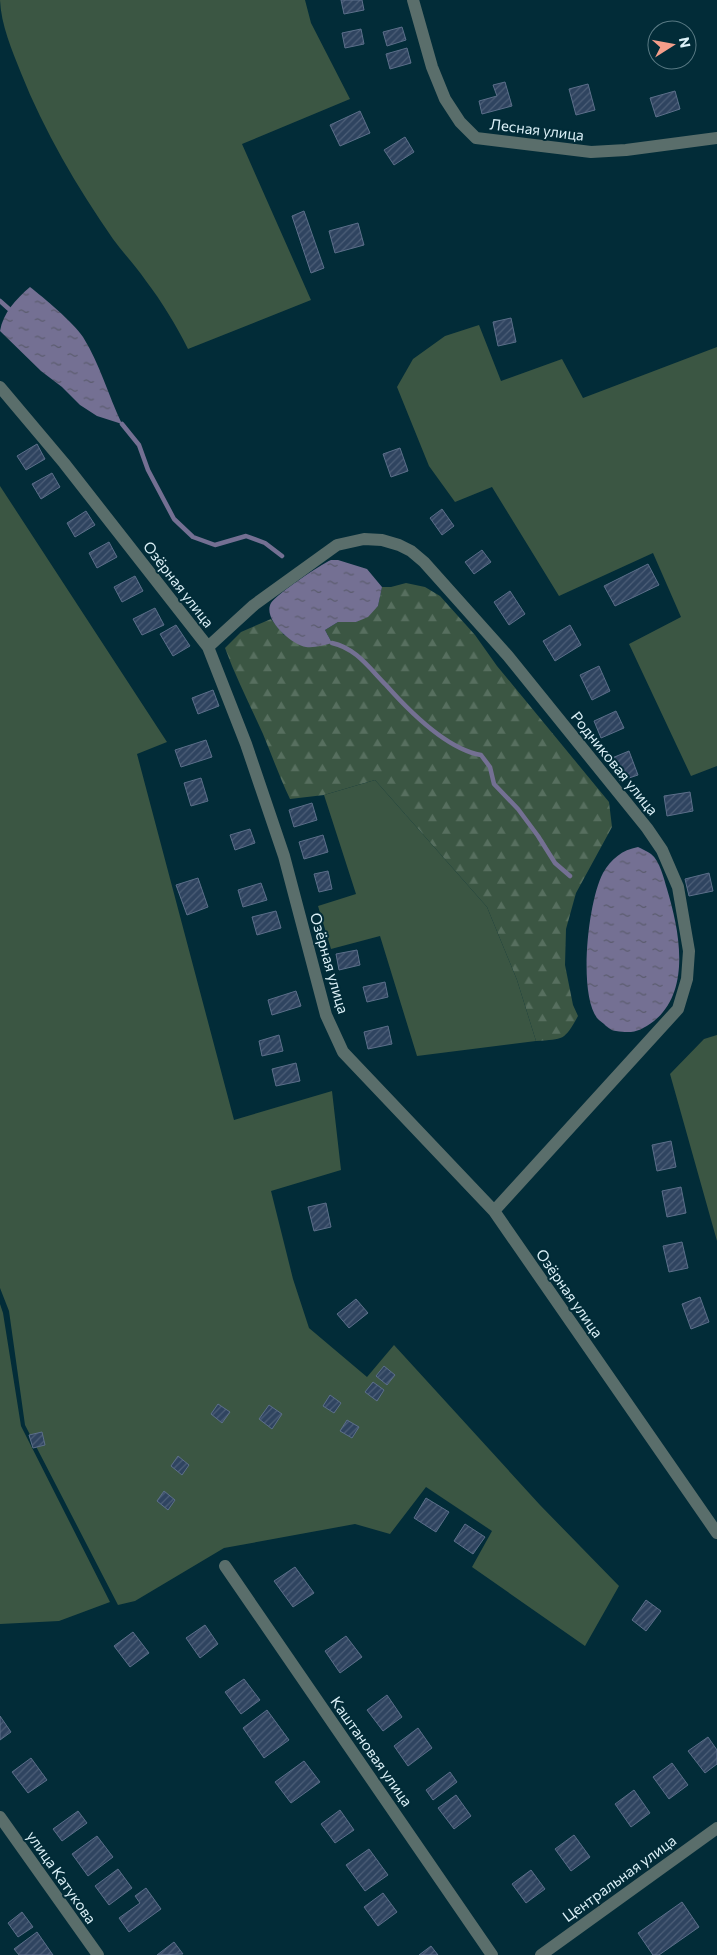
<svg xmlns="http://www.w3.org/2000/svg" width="717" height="1955" font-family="Commissioner,sans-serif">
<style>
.forest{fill:url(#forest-firs)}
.garden{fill:#3b5643}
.water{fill:url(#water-ripples)}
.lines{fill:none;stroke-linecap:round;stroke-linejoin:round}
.stream{stroke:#747093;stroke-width:4.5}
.building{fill:url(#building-hatch);stroke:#5c6f8a}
.minor{stroke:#5a6e6b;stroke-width:12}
.labels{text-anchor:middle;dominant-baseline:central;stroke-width:4;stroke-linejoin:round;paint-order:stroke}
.street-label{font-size:15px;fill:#dbf0f7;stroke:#022c38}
</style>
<defs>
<pattern id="forest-firs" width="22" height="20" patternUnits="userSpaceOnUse" patternTransform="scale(1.25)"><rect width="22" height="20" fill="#3b5643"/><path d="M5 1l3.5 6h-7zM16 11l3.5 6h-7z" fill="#576f5f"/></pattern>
<pattern id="water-ripples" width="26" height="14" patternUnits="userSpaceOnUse" patternTransform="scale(1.25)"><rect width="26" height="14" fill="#747093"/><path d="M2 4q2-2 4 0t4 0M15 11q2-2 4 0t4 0" fill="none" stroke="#5b5c6e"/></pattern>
<pattern id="building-hatch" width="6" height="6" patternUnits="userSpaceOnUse" patternTransform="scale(1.25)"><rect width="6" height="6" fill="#2f4460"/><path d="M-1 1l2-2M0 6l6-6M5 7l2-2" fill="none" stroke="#4d5f78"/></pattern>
</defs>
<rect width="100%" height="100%" fill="#022c38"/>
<path class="forest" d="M406,583L425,587L440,596L475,635L497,666L609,802L612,827L576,893L566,929L565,965L573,1005L578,1016C564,1041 564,1039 536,1041L517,980L487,907L375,780L324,795L290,799C280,778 272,756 263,734C250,705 236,678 225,648L241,632L271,619L284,635L332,643L325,630L338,622H356L378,606L382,587H391Z"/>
<path class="garden" d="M0,0H305L311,23L350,99L242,144L311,300L188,349C176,325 162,302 146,281C136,266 123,253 113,239C77,187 44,131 21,73C12,50 1,25 0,0Z
M479,325L501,381L562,359L583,398L717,347V766L691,776L629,644L681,617L653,553L559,596L492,487L455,502L429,466L397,387L413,359L445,336Z
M0,486L167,742L137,754L234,1120L332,1091L341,1170L271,1191L293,1279L309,1328L367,1377L394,1345L540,1505L619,1586L585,1646L472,1567L492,1531L426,1487L390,1534L355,1524L224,1548L135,1601L118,1605L25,1425L9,1311L0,1288Z
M375,780L487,907L517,980L536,1041L417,1056L380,936L331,949L318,906L356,894L324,795Z
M717,1035V1241L670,1074L704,1039Z
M0,1304L3,1313L21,1426L110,1602L59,1621L0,1624Z"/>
<path class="water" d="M30,287C43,297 74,323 83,337C100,364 108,395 122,424L97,416L80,405L62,387L41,371L0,331C3,313 16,299 30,287Z
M331,560H338L367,569L382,587L378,606L368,617L356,622H338L325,630L332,643C324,645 315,648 306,647C292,645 262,619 271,603C277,594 321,564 331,560Z
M638,847C642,849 647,851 651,854C660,861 664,879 667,889C679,929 692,990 654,1021C640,1031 634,1034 616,1031C612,1031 609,1028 606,1026C604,1023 599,1021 597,1018C578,993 588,901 603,873C611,859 622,850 638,847Z"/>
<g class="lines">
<path class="stream" d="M0,301L9,309
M122,424L139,445L148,470L174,519L193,537L215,545L246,536L265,543L282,556
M332,643C356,648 370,669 386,685C409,711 446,749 481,755L490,767L494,784L518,809L538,836L555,863L570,876"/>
</g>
<path class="building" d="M341,0H362L364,10L344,14Z
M402,27L406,40L387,46L383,32Z
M361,29L364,44L345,48L342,33Z
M407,48L411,63L390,69L386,54Z
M505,82L512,106L482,114L479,101L497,96L493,85Z
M588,84L595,110L576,115L569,89Z
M675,91L680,109L656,117L650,98Z
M360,111L370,133L340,146L330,125Z
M405,137L414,152L394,165L384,150Z
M304,211L324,268L311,273L292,216Z
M358,223L364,245L335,253L329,231Z
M511,318L516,342L498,346L493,322Z
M37,444L45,459L26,470L17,456Z
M400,448L408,471L391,477L383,454Z
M52,473L60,487L41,499L32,484Z
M442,509L454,526L442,535L430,518Z
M86,511L95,525L75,537L67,523Z
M109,542L117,557L97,568L89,553Z
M482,550L491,562L474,574L465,562Z
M648,564L659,585L615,606L604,586Z
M135,576L143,591L122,602L114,587Z
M510,591L525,614L509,625L494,602Z
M155,608L164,625L142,635L133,619Z
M176,625L190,646L173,656L160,634Z
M570,625L581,645L555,661L543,641Z
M599,666L610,691L592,700L580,675Z
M213,690L219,706L198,714L192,698Z
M616,711L624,728L601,738L594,721Z
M206,740L212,757L181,767L175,750Z
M629,751L638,775L620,781L612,758Z
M201,778L208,801L191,806L184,783Z
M690,792L693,811L667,816L664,796Z
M312,803L317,820L294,827L289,810Z
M250,829L255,843L235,850L230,835Z
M323,835L328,852L304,859L299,842Z
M328,871L332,889L319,892L314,874Z
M709,873L713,891L689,896L685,879Z
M198,878L208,907L187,915L176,885Z
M261,883L267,900L243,907L238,890Z
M276,911L281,928L257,935L252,917Z
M357,950L360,965L339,970L336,954Z
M385,982L388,997L367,1002L363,987Z
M296,991L301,1006L272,1015L268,1000Z
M388,1026L392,1044L368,1049L364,1032Z
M279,1035L283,1051L262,1056L259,1041Z
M296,1063L300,1081L276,1086L272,1069Z
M671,1141L676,1167L657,1171L652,1145Z
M681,1187L686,1213L667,1217L662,1191Z
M326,1203L331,1227L314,1231L308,1207Z
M682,1242L688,1268L669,1272L663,1246Z
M700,1297L709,1322L691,1329L682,1304Z
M356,1299L368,1313L349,1328L337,1314Z
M384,1366L395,1375L387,1385L376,1376Z
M373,1382L384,1390L377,1401L365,1392Z
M330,1395L341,1403L334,1413L323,1406Z
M218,1404L230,1412L222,1423L211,1414Z
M269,1405L282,1414L272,1429L259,1419Z
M347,1420L359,1427L352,1438L340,1431Z
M42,1432L45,1445L33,1448L29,1435Z
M178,1456L189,1465L182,1475L171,1466Z
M164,1491L175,1500L168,1510L157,1501Z
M426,1498L449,1512L436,1532L414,1518Z
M465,1524L485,1537L473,1554L454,1541Z
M295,1567L314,1593L293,1607L274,1581Z
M646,1600L661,1611L646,1631L632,1620Z
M205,1625L218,1644L200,1658L186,1638Z
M133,1632L149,1653L130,1667L114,1646Z
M346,1636L362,1657L340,1673L325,1651Z
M244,1679L260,1700L241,1714L225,1692Z
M387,1695L402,1717L383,1731L367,1710Z
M267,1710L289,1740L264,1758L243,1728Z
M0,1716L11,1732L0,1740Z
M418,1728L432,1748L408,1766L394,1746Z
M708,1737L717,1750V1764L705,1773L688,1751Z
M31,1758L47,1780L28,1793L12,1772Z
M304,1761L320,1782L291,1803L275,1782Z
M672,1763L688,1785L669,1799L653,1777Z
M450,1772L457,1782L433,1800L426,1790Z
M634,1790L650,1813L631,1827L615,1804Z
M456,1795L471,1816L454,1829L438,1808Z
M340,1810L354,1830L335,1843L321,1824Z
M78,1811L87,1823L62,1841L53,1829Z
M574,1835L590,1857L571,1871L555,1849Z
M97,1836L113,1857L88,1876L72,1854Z
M369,1849L388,1875L365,1891L346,1865Z
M118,1869L132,1888L109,1905L95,1886Z
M531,1870L545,1889L526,1903L512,1884Z
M146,1888L161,1909L129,1932L119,1918L140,1903L135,1896Z
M383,1893L397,1912L378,1926L364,1907Z
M682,1902L699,1927L659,1955H653L638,1933Z
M22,1912L33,1927L18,1937L8,1923Z
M37,1932L53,1955H19L14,1949Z
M174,1942L183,1954L157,1955Z
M431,1946L438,1955H419Z"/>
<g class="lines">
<path class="minor" d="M413,0L432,67L445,99L460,122L476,138L591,152L626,150L717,138
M0,387L64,463L208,647L246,744L284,856L326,1015L343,1052L494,1211L717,1533
M208,647L254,605L337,545L364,539L382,540L399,545L411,551L424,562L508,656L647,828L662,850L678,887L689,951L687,979L678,1009L494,1211
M225,1566L492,1955
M0,1817L98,1955
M541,1955L717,1828"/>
</g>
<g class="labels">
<g class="street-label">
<text transform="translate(537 129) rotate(7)">Лесная улица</text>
<text transform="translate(179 584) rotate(52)">Озёрная улица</text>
<text transform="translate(615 763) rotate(51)">Родниковая улица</text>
<text transform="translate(330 963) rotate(74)">Озёрная улица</text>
<text transform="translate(570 1293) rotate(55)">Озёрная улица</text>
<text transform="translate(372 1751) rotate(55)">Каштановая улица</text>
<text transform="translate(62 1877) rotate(55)">улица Катукова</text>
<text transform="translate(619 1878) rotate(-36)">Центральная улица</text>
</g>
</g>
<g transform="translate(672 45) rotate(79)"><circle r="24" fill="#022c38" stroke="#597a84"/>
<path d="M0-4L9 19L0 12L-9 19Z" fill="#f49e8a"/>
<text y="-8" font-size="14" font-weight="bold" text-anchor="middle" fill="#dbf0f7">N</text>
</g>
</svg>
